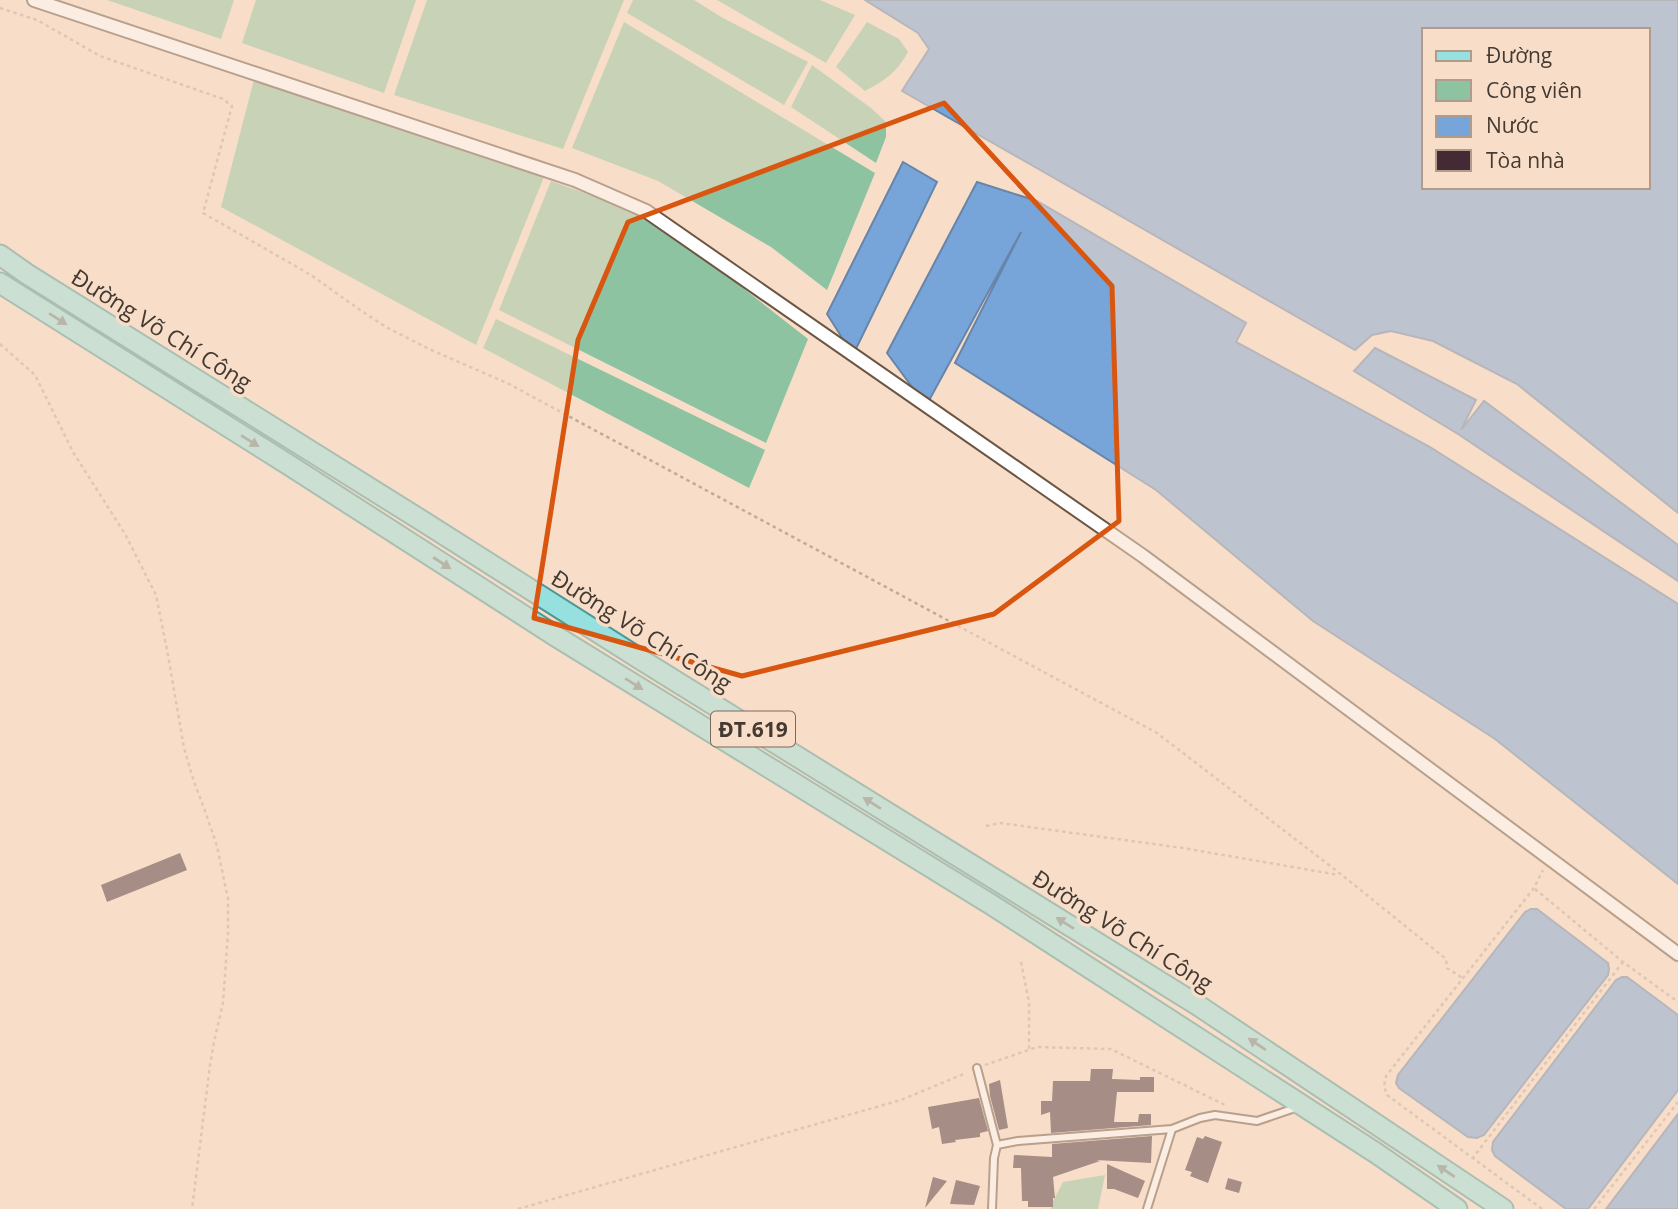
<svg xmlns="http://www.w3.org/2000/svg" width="1678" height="1209" font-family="'Open Sans',sans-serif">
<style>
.green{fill:#8ec3a1}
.water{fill:#77a5da;stroke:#6885a8;stroke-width:2;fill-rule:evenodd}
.building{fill:#432a35}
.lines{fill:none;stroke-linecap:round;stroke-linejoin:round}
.service-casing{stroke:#6c5543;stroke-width:10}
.minor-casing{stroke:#6c5543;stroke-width:16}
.primary-casing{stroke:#4c9896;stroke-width:23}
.path{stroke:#c0ab9a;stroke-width:2.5;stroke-dasharray:3.5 3.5;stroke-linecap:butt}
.service{stroke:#fff;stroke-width:6}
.minor{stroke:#fff;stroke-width:12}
.primary{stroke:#96e0e0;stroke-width:19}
.oneway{fill:#698580}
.marked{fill:none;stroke:#d85610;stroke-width:5;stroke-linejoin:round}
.labels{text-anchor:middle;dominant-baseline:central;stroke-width:7;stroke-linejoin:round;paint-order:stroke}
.shield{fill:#f8dec9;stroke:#7a6b5f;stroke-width:2}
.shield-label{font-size:21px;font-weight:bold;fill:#443a32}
.street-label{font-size:23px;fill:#443a32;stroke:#f8dec9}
</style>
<rect width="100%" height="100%" fill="#f8dec9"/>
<path class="green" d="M107,0H234L221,39Z
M256,0H416L384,93L242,43Z
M427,0H624L563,149L394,95Z
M633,0H694L723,18L808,62L784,105L627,13Z
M717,0H820L855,15L826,63Z
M624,22L875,173L827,290L771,247L658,181L572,148Z
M867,22L899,39L908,52C897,72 886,80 865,91L836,67Z
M812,65L871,108L886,122V137L876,163L791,107Z
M256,72L544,177L476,345L221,207Z
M551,181L652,217L808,339L766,443L499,310Z
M496,319L765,450L749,488L483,348Z
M1105,1175L1098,1209H1051L1052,1203L1063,1182Z"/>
<path class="water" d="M865,0H1678V513L1517,384L1433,341L1391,331L1372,335L1355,350L902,91L929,49L918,33ZM1424,30H1648V187H1424Z
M903,162L937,182L853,355L827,314Z
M977,182L1037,201L1246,323L1236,342L1430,447L1678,604V884L1495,739L1313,621L1156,490L955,363L1021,232L926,406L887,353Z
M1375,348L1476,400L1461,430L1484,401L1678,545V581L1458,434L1354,371Z
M1531,909H1537L1608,963L1609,969L1608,975L1484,1135L1477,1138L1468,1137L1399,1088L1396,1083L1398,1075L1525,912Z
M1622,977H1627L1678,1015V1090L1588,1209H1566L1495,1156L1492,1150L1493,1142L1616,980Z
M1678,1114V1209H1606Z"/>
<path class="building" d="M180,853L187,870L107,902L101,885Z
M1091,1069H1113L1112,1079L1140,1080V1077H1154V1092H1117L1114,1122H1138L1139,1114H1151V1125L1051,1133L1050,1112L1041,1115V1101H1052L1053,1081H1090Z
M1000,1080L1008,1128L999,1130L990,1096L989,1084Z
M979,1098L988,1131L980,1133V1137L955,1140L956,1142L942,1144L939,1127L932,1129L928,1107Z
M1152,1136L1151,1163L1096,1160L1100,1161L1053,1177L1055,1198H1053V1207H1028V1201H1022L1021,1168H1013L1014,1155L1052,1157V1144Z
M1205,1136L1222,1142L1208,1183L1190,1176L1192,1172L1185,1170L1197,1137L1203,1139Z
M1107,1164L1145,1181L1138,1198L1114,1189H1107Z
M933,1177L947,1181L925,1208Z
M1228,1178L1242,1182L1239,1193L1225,1189Z
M956,1180L980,1186L974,1205L950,1204Z"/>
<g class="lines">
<defs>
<path id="service" d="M977,1068L997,1145
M1172,1129L1200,1118L1215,1115L1257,1121L1298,1107
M992,1209L994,1158L997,1145L1018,1141L1172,1129L1147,1209"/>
<path id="minor" d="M34,0L575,180L646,211L1143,556L1678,954"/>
<path id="primary" d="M0,255L27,274L424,522L640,659L1199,1006L1503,1209
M0,283L289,465L557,637L992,905L1376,1153L1457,1209"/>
</defs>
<use href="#service" class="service-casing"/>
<use href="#minor" class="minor-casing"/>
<use href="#primary" class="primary-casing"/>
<path class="path" d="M0,8L37,20L100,56L223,99L232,106L203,213L311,275L360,310L386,327L429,349L507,383L1157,733L1342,875L1446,959L1447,968L1464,979
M0,344L35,375L73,452L125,534L156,595L168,655L184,748L194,782L204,808L217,846L228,899V933L223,1003L214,1042L210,1065L192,1209
M986,826L1000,823L1183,848L1339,875
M1535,889L1623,962L1678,1002
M1021,962L1029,1002V1050
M985,1065L1037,1047L1111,1049L1225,1105
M1472,1159L1623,962
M518,1209L901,1100L966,1073
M1542,1209L1387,1095L1384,1086L1386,1076L1534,888L1543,870
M1594,1209L1678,1102"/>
<use href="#service" class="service"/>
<use href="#minor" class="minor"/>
<use href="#primary" class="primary"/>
</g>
<defs><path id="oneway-solid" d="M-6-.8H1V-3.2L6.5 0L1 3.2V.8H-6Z" transform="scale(1.75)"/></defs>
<g class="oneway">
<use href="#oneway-solid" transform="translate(58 319) rotate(32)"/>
<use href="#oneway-solid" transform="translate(250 441) rotate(32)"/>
<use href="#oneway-solid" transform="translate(442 563) rotate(33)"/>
<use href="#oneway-solid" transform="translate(634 684) rotate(32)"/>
<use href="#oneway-solid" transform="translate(872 803) rotate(-148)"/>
<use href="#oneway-solid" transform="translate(1065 923) rotate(-148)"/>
<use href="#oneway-solid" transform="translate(1257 1044) rotate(-146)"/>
<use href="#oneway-solid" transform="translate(1446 1171) rotate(-146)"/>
</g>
<path d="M0 0H1678V1209H0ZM944,103L1112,286L1119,521L994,614L742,676L534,618L578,340L628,222Z" fill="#f8dec9" fill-opacity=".55" fill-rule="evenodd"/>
<path class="marked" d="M944,103L1112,286L1119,521L994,614L742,676L534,618L578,340L628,222Z"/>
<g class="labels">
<rect class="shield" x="711" y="711.5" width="84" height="35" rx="5"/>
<g class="shield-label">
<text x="753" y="729">ĐT.619</text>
</g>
<g class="street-label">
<text transform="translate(162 329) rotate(32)">Đường Võ Chí Công</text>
<text transform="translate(642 630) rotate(32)">Đường Võ Chí Công</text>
<text transform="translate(1123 930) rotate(32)">Đường Võ Chí Công</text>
</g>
</g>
<rect x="1422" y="28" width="228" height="161" fill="#f8dec9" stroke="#b09c8d" stroke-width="2"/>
<rect x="1436" y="51" width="35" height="10" fill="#96e0e0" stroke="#b09c8d" stroke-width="2"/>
<text x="1486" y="63" font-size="21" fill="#443a32">Đường</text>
<rect x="1436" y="80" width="35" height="21" fill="#8ec3a1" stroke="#b09c8d" stroke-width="2"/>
<text x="1486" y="98" font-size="21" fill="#443a32">Công viên</text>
<rect x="1436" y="116" width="35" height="21" fill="#77a5da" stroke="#b09c8d" stroke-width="2"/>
<text x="1486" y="133" font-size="21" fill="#443a32">Nước</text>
<rect x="1436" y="150" width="35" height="21" fill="#432a35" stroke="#b09c8d" stroke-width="2"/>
<text x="1486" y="168" font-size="21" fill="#443a32">Tòa nhà</text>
</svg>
